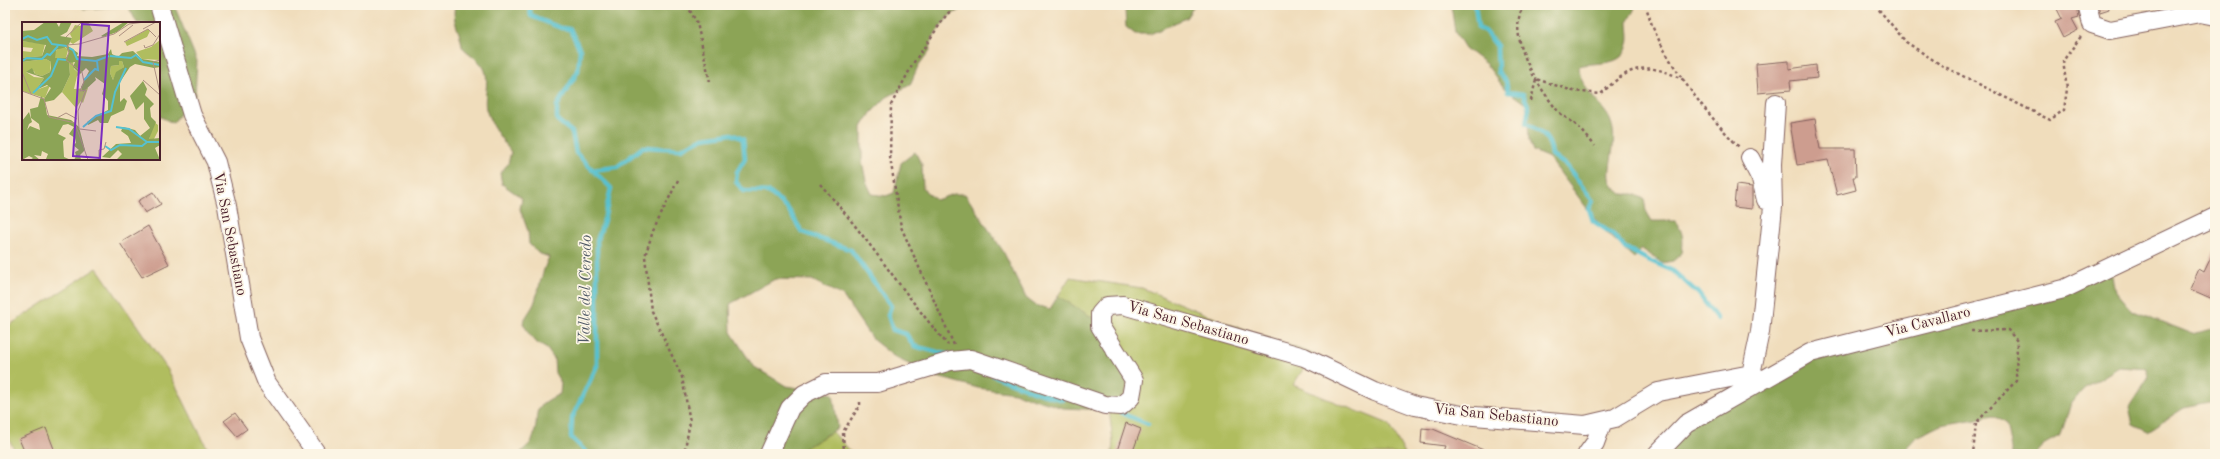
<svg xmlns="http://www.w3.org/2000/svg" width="2220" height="459" font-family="'Old Standard TT',serif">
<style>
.green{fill:#b0bd5f;stroke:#7d6e45}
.forest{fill:#8ca456;stroke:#6b6240}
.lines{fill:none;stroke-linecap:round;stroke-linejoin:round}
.stream{stroke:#56c1d0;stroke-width:4.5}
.building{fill:#cd9d8f}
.minor-casing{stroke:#84625e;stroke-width:20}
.path{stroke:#84625e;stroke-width:2.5;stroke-dasharray:3 3;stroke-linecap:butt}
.minor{stroke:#fff;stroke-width:18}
.labels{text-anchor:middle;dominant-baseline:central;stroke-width:3.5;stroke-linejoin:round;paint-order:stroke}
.street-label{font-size:15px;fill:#4a1f2b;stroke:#fcf5e5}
.water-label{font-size:16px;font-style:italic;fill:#4e5865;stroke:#fcf5e5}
.inset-river{fill:none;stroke:#56c1d0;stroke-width:2}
.inset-road{fill:none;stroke:#ae9182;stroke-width:1}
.view{fill:#7b2cbf;fill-opacity:0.15;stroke:#7b2cbf;stroke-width:2}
.inset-edge{fill:none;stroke:#4a1f2b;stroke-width:2}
</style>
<rect width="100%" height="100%" fill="#fcf5e5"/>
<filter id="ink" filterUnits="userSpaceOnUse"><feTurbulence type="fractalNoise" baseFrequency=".025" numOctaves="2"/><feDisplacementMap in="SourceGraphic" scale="8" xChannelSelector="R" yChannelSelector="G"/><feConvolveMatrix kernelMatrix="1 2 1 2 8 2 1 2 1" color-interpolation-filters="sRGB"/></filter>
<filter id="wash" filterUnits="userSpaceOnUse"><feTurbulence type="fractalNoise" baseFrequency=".012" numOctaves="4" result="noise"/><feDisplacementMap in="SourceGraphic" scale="16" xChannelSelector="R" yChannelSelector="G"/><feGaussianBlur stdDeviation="0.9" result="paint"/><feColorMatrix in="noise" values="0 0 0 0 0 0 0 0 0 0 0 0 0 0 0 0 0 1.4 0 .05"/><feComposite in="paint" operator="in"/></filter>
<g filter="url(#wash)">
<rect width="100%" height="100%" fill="#f0ddbc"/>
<path class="green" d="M97,268L168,370L210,454H17L5,433V328Z
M1070,277L1142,288L1234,326L1313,354L1293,385L1389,424L1405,454H1112L1113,441L1109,410L1058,296Z
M832,431L853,454H795Z"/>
<path class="forest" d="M80,5H174L197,61L195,95L173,123L159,116V78L161,71L159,67V23H137L128,6L84,9Z
M455,5H968L949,16L932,38L930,50L918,66L910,85L887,97L871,113L862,127V161L866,181L872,194L886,196L894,193L901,163L915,152L922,165L923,189L936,200L954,194H965L1003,251L1026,298L1035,305L1050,309L1058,296L1106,326L1131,365L1125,392L1109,410L1063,408L1015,393L978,388L934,376L896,358L872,339L843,296L812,280L775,279L730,304L731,332L753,366L786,386L833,394L838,428L795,454H520C523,448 530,446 532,440C543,414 525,410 560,394L561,383L555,373L554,359L547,349L537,343L529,334L523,323C526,315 533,308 535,301C540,285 542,272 549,257L538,253L529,244L528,231L520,209L522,198L502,184L500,173L508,164L511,152C502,140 490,124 486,109C483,95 492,76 481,64C476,58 468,53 462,47C461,31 451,22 455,5Z
M1121,5H1195L1186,18L1150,34H1135L1126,27L1125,10Z
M1451,5H1635C1635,12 1629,16 1628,22C1628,29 1630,37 1628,44C1623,68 1598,61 1579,66C1579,87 1597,99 1608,116C1623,141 1602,170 1613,186C1615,189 1619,191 1622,194H1634L1644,199L1646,211L1652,221H1675C1683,231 1684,239 1682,253L1673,261L1662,263L1642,249L1634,258L1602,228L1549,158L1533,151L1529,141L1527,105L1505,89L1486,64L1465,48L1455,32Z
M2109,261L2115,291L2131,310L2193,334L2215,328V402L2184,408L2148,431L2133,424L2129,407L2149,376L2147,369L2119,367L2085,388L2071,402L2061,435L2043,445L2035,454H2012L2006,424L1994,416L1941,425L1916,437L1901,454H1660L1664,446L1723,392L1822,346L2011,302L2071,275Z"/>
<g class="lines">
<path class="stream" d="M529,5L531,16L561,28L570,29L580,50L578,71L557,106V120L572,132L576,153L611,188L604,220L597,241V366L572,418L571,437L588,454
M1475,5L1478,28L1485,31L1497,46L1498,72L1506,81L1508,92L1523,94L1529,108L1526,123C1541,133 1550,136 1552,155L1567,166L1593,201L1589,209L1593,221L1614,235L1624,247L1646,259L1673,271L1698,293L1717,319
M592,170L617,167L643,147L681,149L703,138L732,134L743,139L745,159L737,172L736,182L744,191L769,192L788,209L802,232L851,250L891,306L888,315L893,330L906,334L914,346L949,355
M994,376L1035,392L1063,400
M1121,413L1148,424"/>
</g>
<g id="blocks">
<path class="building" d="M2055,5H2077L2079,17L2072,19L2078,30L2063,38L2055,22L2062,19Z
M2098,5H2108L2109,9L2100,12Z
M1789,61V69L1816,65L1817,78L1790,81L1791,90L1758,93L1756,64Z
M1815,119L1820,149H1855L1856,177H1853L1856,190L1837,195L1828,160L1797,165L1790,123Z
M1736,185L1752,187V209L1734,207Z
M153,192L161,204L145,213L138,201Z
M148,226L169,264L142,277L120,243Z
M2215,249V300L2190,289L2199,269L2204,272Z
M235,413L247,429L237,436L224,421Z
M1126,423L1141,429L1132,454H1116Z
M46,428L56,454H34L32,450L25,453L19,439Z
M1422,428L1433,429L1493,454H1442L1445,446L1421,443Z"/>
</g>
</g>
<g filter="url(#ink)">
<use href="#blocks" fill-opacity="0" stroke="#84625e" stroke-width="1"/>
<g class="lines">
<defs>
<path id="minor" d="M159,5L192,115L216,162L227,206L249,338L267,383L317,454
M2087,5L2092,24L2110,30L2200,13L2215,16
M1750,158L1761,179L1766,200
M1751,374L1760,332L1773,207L1772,164L1776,103
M769,454L790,408L804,394L826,383H878L951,361L971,359L1105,405L1121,406L1131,397L1134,380L1100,326V314L1107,306L1123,305L1304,357L1375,391L1415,406L1462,415L1585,425L1615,418L1658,392L1751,374L1762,380
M1587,454L1595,443L1603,421
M1657,454L1686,424L1810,353L2064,289L2215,217"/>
</defs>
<use href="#minor" class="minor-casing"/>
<path class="path" d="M687,5L697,23L710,82
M1524,5C1505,36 1537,85 1557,110C1562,116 1570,120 1576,125C1583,131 1589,139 1595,146
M1645,5C1649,14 1651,25 1656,34C1675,74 1708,115 1739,147
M1875,5L1906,42L1941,65L2050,120L2064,110L2067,89L2063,61L2082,35
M1531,101L1536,79L1573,91L1601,94C1630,65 1646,61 1684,80
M678,180L653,231L645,256L651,311L682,377L690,422L684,454
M820,184C866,235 903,293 948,345
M1971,331L2008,330L2017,341L2016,381L1976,423L1973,454
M954,345L901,227L890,157L891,105L914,62L947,14L959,5
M844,454L843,432L860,405V399"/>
<use href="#minor" class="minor"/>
</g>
</g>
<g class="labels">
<g class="street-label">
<text transform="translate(229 234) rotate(79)">Via San Sebastiano</text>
<text transform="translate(1928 323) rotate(-14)">Via Cavallaro</text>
<text transform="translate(1188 324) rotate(16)">Via San Sebastiano</text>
<text transform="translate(1496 416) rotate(6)">Via San Sebastiano</text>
</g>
<g class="water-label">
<text transform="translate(586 290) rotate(-89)">Valle del Ceredo</text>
</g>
</g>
<g transform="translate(22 22)">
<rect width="138" height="138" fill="#f0ddbc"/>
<path d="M66,0L71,9L51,22L48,20L50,16L48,12L53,3L58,4ZM126,7L128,9L125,15L105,24L103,20ZM138,18V38L120,37L114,30L129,25ZM0,19L23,22L20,34L0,36V29L9,30L11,26L0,25ZM42,24L46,28L44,36H33V29ZM24,37L29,40L28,50L20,54L13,52L12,49L4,50L12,55L22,56L14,68L28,63L23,76L0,69V40ZM51,39L52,47L58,52L55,54L52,67L66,66L61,81L59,79L54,86L40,70L48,53L47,41ZM97,39H100L102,45L95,50L91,58L88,51L89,44L97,43ZM132,100L136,103V109L132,117L129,118L127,117Z" fill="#b0bd5f"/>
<path d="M23,0H34L37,5L39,0H50L45,10L38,14L50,16L46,24L56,31L55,34L70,35L86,32L89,27L90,32L96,35L100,31L111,29L120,37L138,40V45L132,46L113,42L108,45L98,60V80L102,76L105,79L102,88L89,94L86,101H78L76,98L66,103L65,100L72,95L86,88V79L80,72L83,62L73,55L74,58L61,70L59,65L67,49L64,46L58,52L51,45L53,40L47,41L48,53L40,70L32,78L23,80L25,93L49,98L57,105L63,128L58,133L59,138H52L54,134L53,130L57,128L51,123L54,121L53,116L47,112L52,105L46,102L41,103L36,112L44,116L41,119L42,135L49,138H26L24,137L26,132L20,129L19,134L12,133L18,138H8L11,136L7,134L0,138V99L7,90L10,100L7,102L5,108L8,104L18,108L17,102L9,96L8,87L16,85L19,74L22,77L29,66L25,63L14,68L22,56L4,50L10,46L13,52L20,54L28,50L29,46V40L24,37L0,40V36L20,34L24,23L0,19V9L12,8ZM44,25L47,31L44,36H33L34,28ZM97,39H100L102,45L94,50L91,58L88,51L89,44L97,43ZM102,0H107L95,10L81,15L79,14ZM121,59L125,67L123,73L132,82L128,86L129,95L134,100L127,117L138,116V123L133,126L138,138H94L100,132L96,128L88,136L80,135L94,122L109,121L106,114L99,109L101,105L113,108L118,114L128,106L122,97V80L114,88L108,74Z" fill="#8ca456" fill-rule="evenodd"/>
<path class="inset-river" d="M0,17L6,14L15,18L25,15L30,22L45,24M47,26L51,28L55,37L74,39L87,34M88,34L109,36L114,33L121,40L138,43M0,39L5,36L20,37L25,32L28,33L36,24M62,58L73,47L76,48L75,39M11,71L29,54L36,37L44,38M61,105L74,94L89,89L93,70L104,46M94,105L107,107L125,120M83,124L89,128L98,123L120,124L125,120H138"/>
<path class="inset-road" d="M121,7L134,0M97,14L111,3M44,15L60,0M102,20L126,7L134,15M122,23L123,26L131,23L138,12M138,38L131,40L138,71M0,50L9,72M121,58L138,73M0,69L22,77L27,95L53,101L66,138M35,96L44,91L55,97M57,107L56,89L64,68L58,69L62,60L60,50L44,38L47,30L45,23L57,22L92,12L107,2L123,0M58,107L74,109M77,138V128L82,127L84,120"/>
<path class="view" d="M60,2L87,4L78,136L51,134Z"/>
<rect width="138" height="138" class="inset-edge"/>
</g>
<rect width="2220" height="459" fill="none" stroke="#fcf5e5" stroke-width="20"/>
</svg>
